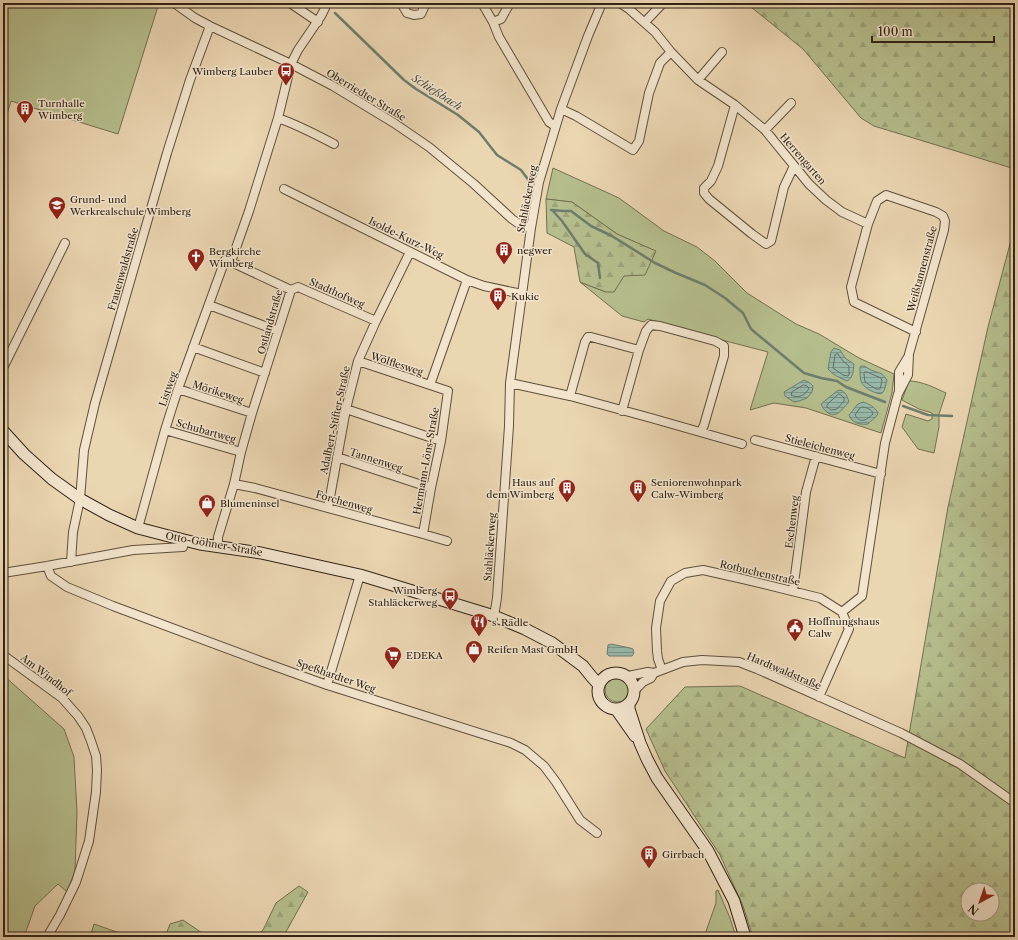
<svg xmlns="http://www.w3.org/2000/svg" width="1018" height="940" font-family="'Libre Caslon Text',serif">
<style>
.green{fill:#b6be8d;stroke:#737051}
.forest{fill:url(#forest-firs);stroke:#737051;fill-rule:evenodd}
.water{fill:url(#water-rules);stroke:#6e7d6e}
.lines{fill:none;stroke-linecap:round;stroke-linejoin:round}
.shore{stroke:#646e60;stroke-width:1}
.stream{stroke:#6e7d6e;stroke-width:2.5}
.street-casing{stroke:#5f503c;stroke-width:10}
.secondary-casing{stroke:#302315;stroke-width:13}
.street{stroke:#f2e4cd;stroke-width:8}
.secondary{stroke:#f2e4cd;stroke-width:11}
.labels{text-anchor:middle;dominant-baseline:central;stroke-width:3;stroke-linejoin:round;paint-order:stroke}
.poi-label{font-size:10px;fill:#302315;stroke:#f2e4cd;text-anchor:start}
.street-label{font-size:10px;fill:#302315;stroke:#f2e4cd}
.water-label{font-size:11px;font-style:italic;fill:#4f5042;stroke:#f2e4cd}
</style>
<defs>
<pattern id="forest-firs" width="22" height="20" patternUnits="userSpaceOnUse"><rect width="22" height="20" fill="#b6be8d"/><path d="M5 1l3.5 6h-7zM16 11l3.5 6h-7z" fill="#9da379"/></pattern>
<pattern id="water-rules" width="6" height="5" patternUnits="userSpaceOnUse"><rect width="6" height="5" fill="#98b9aa"/><path d="M0 2.5h6" fill="none" stroke="#7c9689"/></pattern>
</defs>
<rect width="100%" height="100%" fill="#ebd6b2"/>
<filter id="stains"><feTurbulence type="fractalNoise" baseFrequency=".005" numOctaves="4"/><feColorMatrix values="0 0 0 0 .2 0 0 0 0 .09 0 0 0 0 .02 0 0 0 .5 -.17"/></filter>
<radialGradient id="worn" r=".72"><stop offset=".6" stop-color="#630" stop-opacity="0"/><stop offset="1" stop-color="#630" stop-opacity=".3"/></radialGradient>
<path class="green" d="M3,3H159L118,134L11,101L3,127Z
M553,168L619,198L664,231L697,247L715,261L747,293L777,312L796,324L819,334L859,358L894,374L892,393L881,433L806,408L774,403L750,410L768,352L722,340L648,319L644,322L622,316L580,282L606,292L624,276L655,251L617,234L572,202L546,199Z
M909,381C922,381 935,388 946,393L939,414V427L934,453L918,449L902,427L906,414L928,421L932,419V413L919,409L902,400Z
M3,675L64,729L74,757L77,812L75,871L67,892L58,884L35,906L24,937H3Z
M605 690a12 12 0 1 1 24 0a12 12 0 1 1-24 0Z
M718,890L730,918L736,937H704L716,903V891Z
M94,924L131,937H90Z"/>
<path class="forest" d="M746,3H1015V169L874,126L861,118L803,49Z
M546,199L572,202L617,234L656,251L645,275L624,276L614,292H606L580,282L574,247L547,233Z
M1015,225V937H753L743,906L720,855L665,771L646,729L685,687L740,686L905,758L948,507L988,327ZM968,890H992V914H968Z
M299,886L308,892L287,930L282,937H255L263,930L276,903Z
M183,920L208,937H165L170,924Z"/>
<path class="water" d="M834,348L840,350L845,358L854,364C853,371 854,377 847,381C840,378 833,375 828,369L831,352Z
M861,366H864L871,370L882,374L887,380L884,391L881,394C874,393 863,388 861,381C860,377 860,372 860,367Z
M804,380L810,383L813,386L812,392L807,398L799,401L794,402L785,396L784,392Z
M840,390C846,392 847,396 849,402C843,408 836,420 827,412C824,410 823,408 821,404L837,391Z
M863,402C869,404 875,407 878,413C877,418 871,420 868,424C860,425 852,423 849,415L858,404Z
M611,644L630,648L633,649L634,653L632,656H609L607,654L608,645Z"/>
<g class="lines">
<path class="shore" d="M836,354H838L843,361L849,366V375L848,376L843,375L833,368L835,355Z
M865,372H867L881,378L882,381L880,389H876L865,382L864,374Z
M804,385L807,386L809,388C806,395 798,399 791,395L792,392Z
M839,394L841,395L844,398V401L837,409L831,410L827,407V405Z
M863,407C867,408 872,409 873,414C867,419 861,425 855,415L860,408Z"/>
<path class="stream" d="M335,13L404,80L416,89L458,115L479,132L497,155L521,170L530,182
M551,210L564,211H571L591,226L612,236L655,263L676,273L705,285L725,298L743,313L751,329L804,373L821,378L837,381L846,387L885,402
M552,210L562,221L585,254L598,263L600,278
M903,406L928,415L952,416"/>
<defs>
<path id="street" d="M174,3L195,18L210,26L291,64L333,86L394,123L429,147L474,184L512,219L522,226L531,228
M290,3L318,22
M401,3L407,13L414,15L421,14L426,3
M482,3L493,22L499,37L549,122L555,126
M620,3L629,9L655,32L671,52L698,80L735,105L765,130L809,184L826,200L842,212L868,224
M493,22L501,19L510,3
M645,22L663,3
M698,80L722,52
M735,105L718,166L711,181L704,188V193L709,199L752,234L766,244L771,241L784,187L794,166
M561,109L576,116L633,150L639,141L649,93L660,63L671,52
M278,118C298,125 315,134 334,144
M765,130L791,103
M284,189L467,280L484,286L522,294
M291,290L298,287L376,321
M209,305L278,331
M193,347L265,373
M358,361L430,385
M3,368L65,243
M510,383L570,396L651,418L742,444
M178,389L252,413
M899,391V372L908,357
M570,396L585,342L588,337H591L639,350
M346,409L441,441
M622,411L639,350L646,331L651,325L660,326L715,341L724,346V356L704,425L701,432
M165,430L241,452
M755,440L881,474
M337,457L431,488
M234,484L255,488L423,534L447,541
M328,508L346,409L358,361L376,321L410,252
M138,528L165,430L178,389L225,260
M423,534L431,488L441,441L448,391L430,385L467,280
M218,546V537L234,484L241,452L252,413L291,290L231,262L249,211L278,118L291,64L298,50L321,16L325,8L326,3
M71,562L73,532L80,499L84,450L95,403L167,153L190,80L210,26
M47,566L51,576L67,587L113,606L263,662L327,685L511,743L525,750L544,766L556,782L580,820L597,833
M3,573L47,566L133,550L183,547L184,540
M793,591L806,492L816,456
M842,612L862,596L885,443L898,394L908,375L909,354L944,230L945,221L943,216L936,212L886,195L877,201L868,224L851,287L854,302L916,332
M494,616L497,598L509,426L510,383L531,228L539,182L561,109L588,36L602,3
M3,655L62,698L78,716L86,728L91,741L96,756L97,770L96,792L89,841L76,882L60,915L47,937
M662,670L658,659L657,651L656,628L660,601L671,581L685,573L703,570L743,579L820,598L842,612L849,629L819,697
M628,676L648,672L654,673
M327,685L360,575
M635,690L643,682L651,678L654,673L683,662L702,660L739,662L757,669L901,733L960,764L1015,803"/>
<path id="secondary" d="M3,431L24,454L52,479L80,499L109,515L138,528L184,540L200,544L261,553L360,575L494,616L525,629L552,643L583,666L591,676L599,685
M598 691a18 18 0 1 1 36 0a18 18 0 1 1-36 0Z
M629,704V709L640,743L647,759L657,778L708,851L734,901L745,937
M616,709L635,736"/>
</defs>
<use href="#street" class="street-casing"/>
<use href="#secondary" class="secondary-casing"/>
<use href="#street" class="street"/>
<use href="#secondary" class="secondary"/>
</g>
<defs>
<symbol id="bus-pin" viewBox="-11 -11 22 30"><path d="M0 17L-7.5 6A9.5 9.5 0 1 1 7.5 6Z" fill="#8f2418" stroke="#f2e4cd"/><path d="M-5-6H5V4H4V6H2V4H-2V6H-4V4H-5ZM-3.5-4V0h7V-4ZM-3.5 1.2v1.5H-2V1.2ZM2 1.2v1.5H3.5V1.2Z" fill="#fff"/></symbol>
<symbol id="building-pin" viewBox="-11 -11 22 30"><path d="M0 17L-7.5 6A9.5 9.5 0 1 1 7.5 6Z" fill="#8f2418" stroke="#f2e4cd"/><path d="M-4-6H4V6H1V3H-1V6H-4ZM-2.5-4.3h1.7v1.8h-1.7ZM.8-4.3h1.7v1.8H.8ZM-2.5-1h1.7V.8h-1.7ZM.8-1h1.7V.8H.8Z" fill="#fff"/></symbol>
<symbol id="school-pin" viewBox="-11 -11 22 30"><path d="M0 17L-7.5 6A9.5 9.5 0 1 1 7.5 6Z" fill="#8f2418" stroke="#f2e4cd"/><path d="M0-5L7-2L0 1L-7-2ZM-4 1L0 2.5L4 1V4Q0 6-4 4Z" fill="#fff"/></symbol>
<symbol id="church-pin" viewBox="-11 -11 22 30"><path d="M0 17L-7.5 6A9.5 9.5 0 1 1 7.5 6Z" fill="#8f2418" stroke="#f2e4cd"/><path d="M-1.2-6h2.4v3.5h3.3v2.4h-3.3V6h-2.4V-.1h-3.3v-2.4h3.3Z" fill="#fff"/></symbol>
<symbol id="shop-pin" viewBox="-11 -11 22 30"><path d="M0 17L-7.5 6A9.5 9.5 0 1 1 7.5 6Z" fill="#8f2418" stroke="#f2e4cd"/><path d="M-5-2.5h2.3a2.7 3.5 0 0 1 5.4 0H5L5.5 6h-11ZM-1.5-2.5h3a1.5 2.3 0 0 0-3 0Z" fill="#fff"/></symbol>
<symbol id="restaurant-pin" viewBox="-11 -11 22 30"><path d="M0 17L-7.5 6A9.5 9.5 0 1 1 7.5 6Z" fill="#8f2418" stroke="#f2e4cd"/><path d="M-5-6h1v4h1v-4h1v4h1v-4h1v5L-1.5 .5V6h-2V.5L-5-1ZM5-6V6H3V1.5H1.5Q1.5-4 5-6Z" fill="#fff"/></symbol>
<symbol id="civic-pin" viewBox="-11 -11 22 30"><path d="M0 17L-7.5 6A9.5 9.5 0 1 1 7.5 6Z" fill="#8f2418" stroke="#f2e4cd"/><path d="M-.6-6.5H3V-4.5H.6V-3L4-1V1h2V6H-6V1h2V-1L-.6-3ZM-1.2 2.5V6h2.4V2.5Z" fill="#fff"/></symbol>
<symbol id="supermarket-pin" viewBox="-11 -11 22 30"><path d="M0 17L-7.5 6A9.5 9.5 0 1 1 7.5 6Z" fill="#8f2418" stroke="#f2e4cd"/><path d="M-6-5.5h2.5l.6 2H6L4.5 2H-2.5L-4.4-4H-6ZM-1.5 3.2a1.3 1.3 0 1 0 .1 0ZM3 3.2a1.3 1.3 0 1 0 .1 0Z" fill="#fff"/></symbol>
</defs>
<g fill-rule="evenodd">
<use href="#bus-pin" x="276" y="61" width="20" height="27"/>
<use href="#building-pin" x="15" y="99" width="20" height="27"/>
<use href="#school-pin" x="47" y="195" width="20" height="27"/>
<use href="#building-pin" x="494" y="240" width="20" height="27"/>
<use href="#church-pin" x="186" y="247" width="20" height="27"/>
<use href="#building-pin" x="488" y="286" width="20" height="27"/>
<use href="#building-pin" x="557" y="478" width="20" height="27"/>
<use href="#building-pin" x="628" y="478" width="20" height="27"/>
<use href="#shop-pin" x="197" y="493" width="20" height="27"/>
<use href="#bus-pin" x="440" y="586" width="20" height="27"/>
<use href="#restaurant-pin" x="469" y="612" width="20" height="27"/>
<use href="#civic-pin" x="785" y="617" width="20" height="27"/>
<use href="#shop-pin" x="464" y="639" width="20" height="27"/>
<use href="#supermarket-pin" x="383" y="645" width="20" height="27"/>
<use href="#building-pin" x="639" y="844" width="20" height="27"/>
</g>
<g class="labels">
<g class="poi-label">
<text x="273" y="71" text-anchor="end">Wimberg Lauber</text>
<text x="38" y="103">Turnhalle<tspan x="38" dy="12">Wimberg</tspan></text>
<text x="70" y="199">Grund- und<tspan x="70" dy="12">Werkrealschule Wimberg</tspan></text>
<text x="517" y="250">negwer</text>
<text x="209" y="251">Bergkirche<tspan x="209" dy="12">Wimberg</tspan></text>
<text x="511" y="296">Kukic</text>
<text x="554" y="482" text-anchor="end">Haus auf<tspan x="554" dy="12">dem Wimberg</tspan></text>
<text x="651" y="482">Seniorenwohnpark<tspan x="651" dy="12">Calw-Wimberg</tspan></text>
<text x="220" y="503">Blumeninsel</text>
<text x="437" y="590" text-anchor="end">Wimberg<tspan x="437" dy="12">Stahläckerweg</tspan></text>
<text x="808" y="621">Hoffnungshaus<tspan x="808" dy="12">Calw</tspan></text>
<text x="492" y="622">s' Rädle</text>
<text x="487" y="649">Reifen Mast GmbH</text>
<text x="406" y="655">EDEKA</text>
<text x="662" y="854">Girrbach</text>
</g>
<g class="street-label">
<text transform="translate(366 95) rotate(31)">Oberriedter Straße</text>
<text transform="translate(803 159) rotate(49)">Herrengarten</text>
<text transform="translate(527 199) rotate(-79)">Stahläckerweg</text>
<text transform="translate(406 238) rotate(26)">Isolde-Kurz-Weg</text>
<text transform="translate(123 269) rotate(-74)">Frauenwaldstraße</text>
<text transform="translate(922 269) rotate(-75)">Weißtannenstraße</text>
<text transform="translate(337 293) rotate(24)">Stadthofweg</text>
<text transform="translate(270 322) rotate(-74)">Ostlandstraße</text>
<text transform="translate(397 364) rotate(18)">Wölflesweg</text>
<text transform="translate(168 389) rotate(-71)">Listweg</text>
<text transform="translate(218 392) rotate(18)">Mörikeweg</text>
<text transform="translate(335 420) rotate(-78)">Adalbert-Stifter-Straße</text>
<text transform="translate(206 431) rotate(16)">Schubartweg</text>
<text transform="translate(820 447) rotate(15)">Stieleichenweg</text>
<text transform="translate(376 460) rotate(18)">Tannenweg</text>
<text transform="translate(426 461) rotate(-80)">Hermann-Löns-Straße</text>
<text transform="translate(344 502) rotate(16)">Forchenweg</text>
<text transform="translate(792 522) rotate(-83)">Eschenweg</text>
<text transform="translate(214 544) rotate(10)">Otto-Göhner-Straße</text>
<text transform="translate(490 547) rotate(-86)">Stahläckerweg</text>
<text transform="translate(760 573) rotate(13)">Rotbuchenstraße</text>
<text transform="translate(784 671) rotate(23)">Hardtwaldstraße</text>
<text transform="translate(46 675) rotate(38)">Am Windhof</text>
<text transform="translate(336 676) rotate(19)">Speßhardter Weg</text>
</g>
<g class="water-label">
<text transform="translate(437 92) rotate(33)">Schießbach</text>
</g>
</g>
<rect width="1018" height="940" fill="none" stroke="#ebd6b2" stroke-width="16"/>
<rect x="4" y="4" width="1010" height="932" fill="none" stroke="#302315" stroke-width="2"/>
<rect x="8" y="8" width="1002" height="924" fill="none" stroke="#302315"/>
<g transform="translate(980 902) rotate(220)"><circle r="19" fill="#f2e4cd" stroke="#a49783"/>
<path d="M0-3L7 15L0 10L-7 15Z" fill="#8f2418"/>
<text y="-6" font-size="11" font-weight="bold" text-anchor="middle" fill="#302315">N</text>
</g>
<path d="M872 36v6h122v-6" fill="none" stroke="#302315" stroke-width="2"/>
<text x="878" y="36" font-size="12" fill="#302315" stroke="#f2e4cd" stroke-width="3" paint-order="stroke">100 m</text>
<rect width="100%" height="100%" filter="url(#stains)"/>
<rect width="100%" height="100%" fill="url(#worn)"/>
</svg>
